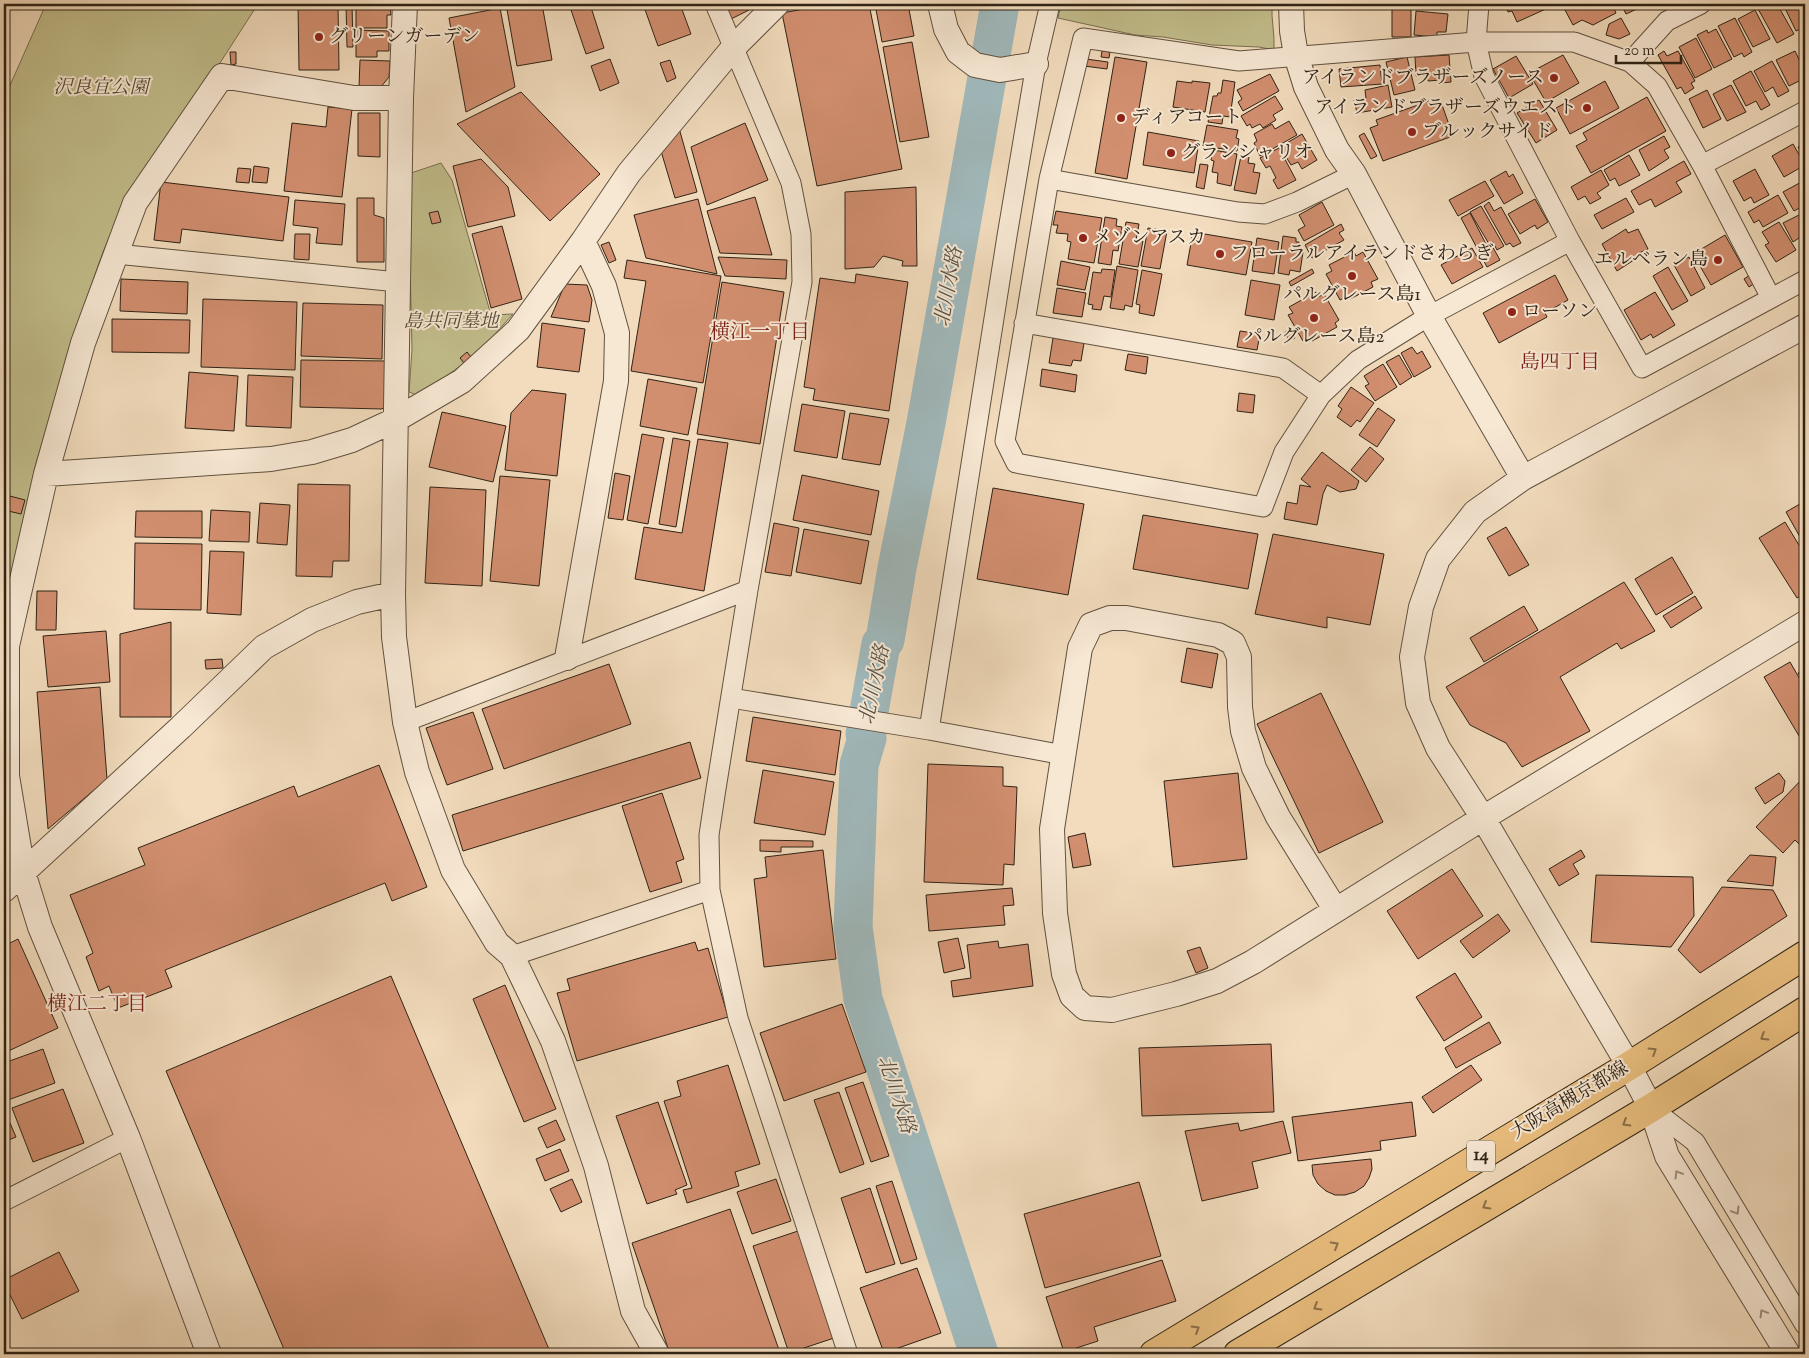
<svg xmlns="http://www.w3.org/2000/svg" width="1809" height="1358" font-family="'Sorts Mill Goudy','Noto Serif JP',serif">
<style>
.green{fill:#c2be8c;stroke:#787050}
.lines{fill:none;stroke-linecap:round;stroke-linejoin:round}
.river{stroke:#a0b9bc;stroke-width:39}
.building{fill:#d28f70;stroke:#2f2315}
.minor-casing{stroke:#60513f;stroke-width:21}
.tertiary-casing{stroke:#60513f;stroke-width:26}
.primary-casing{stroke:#2f2315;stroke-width:30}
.minor{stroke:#f7e8d4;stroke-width:19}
.tertiary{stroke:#f7e8d4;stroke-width:24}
.primary{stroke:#e9be7e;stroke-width:28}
.oneway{stroke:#8c704a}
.oneway2{stroke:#9d8f7e}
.poi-dot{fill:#8f2418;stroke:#f7e8d4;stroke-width:2}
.labels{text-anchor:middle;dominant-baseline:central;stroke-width:4;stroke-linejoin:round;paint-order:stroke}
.shield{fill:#f7e8d4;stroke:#6b5e4e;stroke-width:1}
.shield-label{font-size:18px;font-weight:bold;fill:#2f2315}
.poi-label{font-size:19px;fill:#2f2315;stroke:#f7e8d4;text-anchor:start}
.park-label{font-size:19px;font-style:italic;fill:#544a33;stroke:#f7e8d4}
.street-label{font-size:19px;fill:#2f2315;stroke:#f7e8d4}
.water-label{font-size:20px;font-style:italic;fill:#515047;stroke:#f7e8d4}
.neighbourhood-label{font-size:20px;fill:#7a1f14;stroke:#f7e8d4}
</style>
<rect width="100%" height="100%" fill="#f2dcbd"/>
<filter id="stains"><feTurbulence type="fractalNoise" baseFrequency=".004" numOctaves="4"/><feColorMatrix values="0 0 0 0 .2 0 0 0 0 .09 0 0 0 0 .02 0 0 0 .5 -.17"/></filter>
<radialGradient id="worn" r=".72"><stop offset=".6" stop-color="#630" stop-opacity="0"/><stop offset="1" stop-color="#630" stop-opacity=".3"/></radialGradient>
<path class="green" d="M46,4H258L218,66L125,200L103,252L73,337L35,467L4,613V99Z
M1061,4H1272C1271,20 1275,34 1274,50L1259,47L1212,45L1163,37L1135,35L1058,18Z
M441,163L452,180L491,315L513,314L478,353L419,396L409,392L412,350L408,174Z"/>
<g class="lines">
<path class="river" d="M979,1354L863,999L853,927L859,765L867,738L865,734L881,644L885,640L897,568L926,423L1000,4"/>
</g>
<path class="building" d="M298,4H338L339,70H299Z
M346,4H352L353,47H347Z
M356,4H390L391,15H387V28H356Z
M506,4H542L552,60L517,66Z
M569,4H590L604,48L586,54Z
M643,4H680L691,34L658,46Z
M723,4H746L749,10L731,19Z
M831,4H869L902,169L817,186L782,13Z
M875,4H908L914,36L882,42Z
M1392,4H1411V37H1392Z
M1504,4H1546L1548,8L1517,22L1512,11L1508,12Z
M1570,4H1612L1616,13L1593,25L1582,20L1573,25L1565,10L1568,8L1567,5Z
M1621,4H1637L1639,8L1626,14Z
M1763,4H1777L1794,34L1777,43L1757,7Z
M1783,4H1804L1805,27L1796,31Z
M500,8L515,87L466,112L449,18Z
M1755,10L1770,39L1753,47L1738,19Z
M1416,11L1448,14L1446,32H1437V37L1414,35Z
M1621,18L1630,34L1619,39L1606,35L1609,24Z
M1735,18L1752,52L1744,57L1742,53L1734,57L1718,26Z
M1716,29L1732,59L1714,68L1697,35L1707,30L1708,33Z
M356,30L389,31V51H377V57H356Z
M1696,38L1712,69L1695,78L1679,47Z
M912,42L929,137L900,142L883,47Z
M1805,47V58L1800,50Z
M1102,51L1110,52L1109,58L1101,57Z
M1664,51L1667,56L1678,51L1695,81L1691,83L1694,88L1685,94L1681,87L1677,89L1658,55Z
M1795,51L1805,72V78L1789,86L1776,60Z
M230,52H236V64L231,65Z
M1449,55L1451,82L1441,83L1440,80L1428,81L1427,75L1416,76L1415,57Z
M1563,55L1579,83L1546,102L1529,73Z
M1516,56L1533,84L1509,98L1493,69Z
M1115,57L1147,62L1127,179L1095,173Z
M1407,57L1415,90L1394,95L1386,62Z
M610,59L619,83L600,91L591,66Z
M1086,59L1108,62L1107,69L1084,66Z
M360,60L390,61L389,77L380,88L359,87Z
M670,60L676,78L667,82L660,63Z
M1772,61L1789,91L1778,97L1773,87L1765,92L1754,71Z
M1380,65L1382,84L1341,87L1339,69Z
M1751,71L1770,105L1761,110L1756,101L1746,106L1733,81Z
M1270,74L1279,91L1243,111L1238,102L1242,99L1237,90Z
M1223,80L1235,82L1230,117L1223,116L1222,124L1208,122L1213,96H1217L1218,93H1221Z
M1177,81L1192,83V81L1210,83L1205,112L1173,107Z
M1605,81L1619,108L1570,134L1556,108Z
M1388,85L1392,107L1357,113L1354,100L1366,98L1365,90Z
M1731,85L1746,112L1727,121L1713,94Z
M1707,90L1721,119L1703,128L1689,99Z
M521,92L600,174L550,221L457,124Z
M1275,96L1283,109L1273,115L1276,120L1263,128L1260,124L1252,128L1250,124L1247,126L1241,116Z
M1647,97L1666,131L1591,173L1576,146L1587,140L1583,133Z
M1539,100L1557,130L1536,143L1517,113Z
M1429,101L1431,106L1441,102L1453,136L1383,161L1370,128L1378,125L1376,120Z
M328,107L352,109L342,197L284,191L292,123L326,127Z
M358,113H380V157L358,156Z
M1289,121L1297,135L1260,156L1254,143L1257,141L1254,134L1272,124L1275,129Z
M745,123L768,180L707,205L691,147Z
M1207,125L1238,130L1236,138L1239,139L1237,151L1203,146Z
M679,128L697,192L675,198L661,151Z
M1148,132L1199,141L1194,173L1143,165Z
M1364,133L1377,156L1371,159L1359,136Z
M1302,134L1317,160L1302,169L1298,162L1291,165L1280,147Z
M1664,136L1670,147L1664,150L1669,158L1649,171L1639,150Z
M1805,143V160L1798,147Z
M1793,144L1805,165L1784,177L1772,156Z
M1279,148L1296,180L1278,189L1273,180L1276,178L1270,166L1266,168L1260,158Z
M1213,150L1237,154L1231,186L1217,183L1218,173L1212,172L1214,161L1211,160Z
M1629,155L1640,175L1619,186L1615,178L1610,181L1604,170Z
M1241,156L1249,157L1248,163L1255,164L1253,172L1260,173L1256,194L1234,190Z
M481,159L508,187L515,216L468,227L453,166Z
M1684,161L1691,174L1676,182L1682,192L1655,207L1651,199L1639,205L1631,191Z
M1200,164L1208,165L1204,189L1196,187Z
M254,166L269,168L267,183L252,182Z
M238,168L251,169L249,183L236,182Z
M1755,169L1769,195L1754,203L1751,197L1744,201L1733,181Z
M1601,170L1609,185L1597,193L1601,198L1590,204L1585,196L1578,200L1571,187Z
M1506,171L1509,177L1513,174L1523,193L1504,204L1490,180Z
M1805,180V205L1794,211L1783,192Z
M1485,181L1494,196L1458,216L1449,200Z
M161,182L289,197L283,241L182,229L180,243L154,240Z
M916,187L917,266H902L903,261L883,256L874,267L845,269V192Z
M1778,195L1788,213L1763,227L1759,220L1754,223L1748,212Z
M755,197L772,255L720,253L707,211Z
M357,198H374V215L384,218V262H357Z
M1626,198L1634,212L1602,229L1594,215Z
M698,199L717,274L646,258L634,215Z
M1535,199L1548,222L1537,229L1535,225L1520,234L1508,214Z
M295,200L345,204L342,245L316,243L318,228L293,225Z
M1322,202L1334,225L1304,241L1298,230L1305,226L1299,215Z
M1489,202L1494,211L1501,207L1521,243L1513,247L1510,243L1506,245L1484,206Z
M1481,206L1504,246L1497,250L1493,242L1489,244L1470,212Z
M438,211L441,222L432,224L429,213Z
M1056,211L1102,218L1094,263L1068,259L1071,242L1067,241L1068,234L1056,233L1058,225H1053Z
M1470,213L1487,246L1491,244L1500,260L1487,267L1461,218Z
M1803,213L1805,217V248L1799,238L1793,242L1783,223Z
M1105,217L1117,219L1116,226L1122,227L1118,251L1113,250L1111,265L1098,263Z
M1126,222L1139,224L1136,240L1143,241L1138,267L1119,264Z
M1779,222L1796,250L1776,262L1765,245L1769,243L1762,232Z
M1341,224L1344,230L1339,233L1344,240L1312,258L1305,245Z
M502,226L522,299L491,308L472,234Z
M1148,228L1167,231L1160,269L1141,266Z
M1626,229L1628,233L1638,229L1648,249L1639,253L1640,256L1617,271L1602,244Z
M1193,232L1252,242L1246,275L1187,265Z
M295,234H310L309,260L294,259Z
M1725,235L1743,267L1711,285L1693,254Z
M1283,236L1296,238V242H1299L1298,252H1303L1300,272L1290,270L1289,275L1278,273Z
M1257,238L1279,242L1274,274L1252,271Z
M609,242L616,260L609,263L601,245Z
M1472,248L1483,267L1452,284L1441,265Z
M1354,252L1356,256L1363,252L1378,279L1371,282L1373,287L1350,299L1348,296L1340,300L1326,274L1332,271L1329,265Z
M718,257L787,260L786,279L725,276Z
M1689,257L1705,288L1691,296L1674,265Z
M627,260L721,276L703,383L631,371L646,281L624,278Z
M1061,261L1090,267L1085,290L1057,285Z
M1117,266L1138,270L1132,307L1125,305L1124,310L1110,308Z
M1668,267L1688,301L1672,310L1653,276Z
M1102,269L1115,270L1111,297L1104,296L1101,310L1092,309L1093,305L1088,304L1093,272L1101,273Z
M1312,269L1314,273L1291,286L1289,282Z
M1142,270L1162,274L1154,316L1139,313L1140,305L1136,304Z
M856,274L908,282L889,411L813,400L815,389L804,387L820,278L855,283Z
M1555,275L1568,300L1545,313L1547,317L1499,343L1483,313Z
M1750,275L1755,283L1749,287L1744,279Z
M121,279L188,282L187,314L120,311Z
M1251,280L1280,285L1274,320L1245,315Z
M722,282L784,292L760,444L697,434Z
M565,284L587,285L592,300L589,322L551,317Z
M1057,288L1086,293L1082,317L1053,313Z
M1316,292L1318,297L1324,294L1339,320L1335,323L1337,327L1312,341L1309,337L1303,341L1288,315L1293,313L1289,307Z
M1655,292L1675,325L1653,338L1651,334L1641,340L1624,310Z
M203,299L297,302L295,370L201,367Z
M303,303L383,305L382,359L301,356Z
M112,319L190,320L189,353L112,352Z
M542,323L585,329L579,372L537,367Z
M1290,329L1295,338L1289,341L1285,332Z
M1240,331L1260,334L1257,350L1237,347Z
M1053,338L1084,343L1081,361L1073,360L1071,366L1049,363Z
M1412,347L1417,354L1422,351L1431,367L1414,377L1401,353Z
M467,352L471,357L464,363L460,358Z
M1128,354L1148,357L1146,374L1125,370Z
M1399,355L1412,377L1400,385L1386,362Z
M301,360L387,361L386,405L382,409L300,407Z
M1383,364L1397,387L1375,401L1365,386L1369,384L1364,376Z
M1042,369L1077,375L1075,392L1040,386Z
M189,372L238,376L234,431L185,428Z
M248,375L293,377L291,428L246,426Z
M648,379L697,388L688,435L640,426Z
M1351,387L1374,403L1360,422L1357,420L1351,427L1337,417L1342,409L1338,406Z
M532,390L566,394L557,476L505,470L511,413Z
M1239,393L1255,395L1253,413L1237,411Z
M802,404L845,411L837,458L794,451Z
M1378,408L1395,420L1377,447L1359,435Z
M442,412L506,426L493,482L429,467Z
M850,413L889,419L880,465L842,459Z
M642,434L664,438L648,524L627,520Z
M673,438L690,441L676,527L659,524Z
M698,439L728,443L704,591L635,579L644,527L682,533Z
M1370,447L1384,459L1366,482L1351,470Z
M1322,452L1359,481L1356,489L1340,492L1327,485L1323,494L1317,525L1284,519L1287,502L1297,504L1300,485L1311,487L1301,479Z
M615,473L630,476L623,520L608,518Z
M802,475L879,491L871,535L793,520Z
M500,476L550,480L539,586L490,581Z
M298,484L350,485L349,561H333L332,577L296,576Z
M430,487L486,490L482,586L425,583Z
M993,488L1084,504L1068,595L977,579Z
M6,495L25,500L21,514L4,510Z
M1805,501V546L1786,512Z
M260,503L290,505L287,545L257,543Z
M211,510L250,512L249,542L209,541Z
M136,511H202V538L135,537Z
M1143,515L1258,534L1248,589L1133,569Z
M1785,522L1805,555V593L1797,598L1759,538Z
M774,523L799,528L791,576L765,572Z
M1506,527L1529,565L1509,576L1487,538Z
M804,529L869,541L861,584L796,572Z
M1273,534L1384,554L1370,625L1327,617V628L1255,614Z
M135,543L202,544L201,610L134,609Z
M210,551L244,552L241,615L207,613Z
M1672,557L1693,593L1656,615L1635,579Z
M1624,582L1655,631L1621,649L1617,643L1560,677L1590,731L1522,767L1506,743L1470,725L1446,687Z
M37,591H57L56,630H36Z
M1695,596L1702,608L1671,628L1663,616Z
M1524,606L1538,630L1484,662L1470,638Z
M171,622V717H120V634Z
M106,631L110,682L48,687L43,636Z
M1187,648L1218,654L1212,688L1181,682Z
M222,659L223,668L206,669L205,660Z
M1790,662L1805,688V746L1764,677Z
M609,664L631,724L504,769L482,709Z
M1805,668V684L1798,673Z
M100,687L107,779L48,829L37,692Z
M1321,693L1383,822L1319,853L1257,724Z
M473,712L493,769L447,785L426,728Z
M753,717L841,731L835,775L746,761Z
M690,742L701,778L463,851L452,815Z
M928,764L1003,767V786L1017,787L1014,865L1004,864L1003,885L924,882Z
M379,765L427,887L392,901L385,883L165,970L172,987L118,1008L109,986L99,991L86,957L93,953L70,895L145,865L138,848L294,786L298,797Z
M763,770L834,782L825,835L754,823Z
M1238,773L1247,859L1173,867L1164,781Z
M1779,773L1785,781L1783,792L1765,804L1755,788Z
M1805,776V839L1800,845L1795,840L1783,853L1756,827Z
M662,793L684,859L676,862L682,882L650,892L622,806Z
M1085,833L1091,865L1073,868L1068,837Z
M760,840L813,841V847H781V852L760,851Z
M823,850L836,959L764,967L754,879L767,877L765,857Z
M1581,850L1585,857L1573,864L1579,874L1559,886L1549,869Z
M1750,855L1776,857L1773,886L1727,881Z
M1452,869L1483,916L1418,959L1387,911Z
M1596,875L1693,877L1694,916L1671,947L1591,942Z
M1722,887L1773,890L1787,916L1700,973L1678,950Z
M1012,888L1014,905L1003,906L1005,925L929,931L926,895Z
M1498,914L1510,931L1473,958L1460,941Z
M958,938L965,968L944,973L938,942Z
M18,939L58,1028L4,1053V946Z
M998,941L999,948L1028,944L1033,986L953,997L951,981L971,978L967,945Z
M695,942L698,951L708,948L728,1017L577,1061L557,993L570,990L567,979Z
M1200,947L1208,968L1196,973L1187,951Z
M1455,973L1482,1017L1444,1041L1416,997Z
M391,976L551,1354H286L166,1071Z
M505,985L556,1109L524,1122L473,999Z
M842,1004L866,1072L784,1101L760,1033Z
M1489,1022L1501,1043L1456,1068L1445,1048Z
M1271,1044L1274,1112L1142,1116L1139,1048Z
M43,1049L55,1083L8,1100L4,1087V1063Z
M728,1065L760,1164L735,1172L739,1186L687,1203L683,1190L692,1188L664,1101L681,1096L677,1081Z
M1471,1065L1482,1080L1433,1113L1422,1097Z
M863,1082L889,1156L871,1162L845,1088Z
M63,1089L84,1143L33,1162L12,1108Z
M839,1092L864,1164L840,1173L814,1100Z
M658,1102L687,1185L675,1190L677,1194L647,1204L616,1116Z
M1412,1102L1416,1136L1380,1141L1381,1150L1298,1161L1292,1117Z
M4,1109L16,1137L4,1142Z
M556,1120L565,1140L547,1148L538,1128Z
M1283,1121L1291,1153L1252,1162L1258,1188L1202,1201L1185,1131L1238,1123L1240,1131Z
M560,1149L569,1171L545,1181L536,1159Z
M1371,1159L1372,1169L1369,1178L1364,1186L1355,1192L1345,1195H1335L1326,1191L1318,1184L1313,1175L1312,1165Z
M572,1179L582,1202L561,1212L550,1189Z
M776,1179L791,1221L752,1234L737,1192Z
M892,1181L917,1259L901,1264L876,1186Z
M1139,1182L1161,1256L1045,1288L1024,1214Z
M870,1188L895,1264L866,1273L841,1198Z
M730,1209L779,1350L767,1354H670L632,1243Z
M798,1231L834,1338L789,1353L753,1246Z
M59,1252L79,1291L22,1319L4,1283V1280Z
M1162,1260L1176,1301L1094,1327L1098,1341L1064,1352L1046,1297Z
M917,1268L941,1333L884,1353L860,1288Z"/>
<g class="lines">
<defs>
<path id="minor" d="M715,4L791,183L801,234L802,282L748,590L715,795L709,835L710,890L738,1018L848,1354
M1479,4L1476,42L1484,76L1570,241L1642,368L1805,280
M1630,62L1667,21L1701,4
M1702,165L1805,111
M1049,179L1238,212L1265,214L1297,202L1354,174
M1570,241L1429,316L1358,360L1321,395L1284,452L1263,507L1016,463L1005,441L1049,179L1083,38L1239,61L1476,42H1574L1630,62L1657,86L1702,165L1771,298
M116,254L398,282
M1024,323L1283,368L1321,395
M731,698L929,730L1064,755
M405,722L748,590
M929,730L1007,236L1036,64L1050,4
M512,956L710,890
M1651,1108L1695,1142L1805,1325
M4,1201L128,1138"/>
<path id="tertiary" d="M405,4L401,98L393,594L394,637L405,722L417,772L453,870L497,943L512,956L553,1041L596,1166L633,1311L657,1354
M940,4L946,29L958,52L975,65L1000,70L1036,64
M1291,4L1292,31L1296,55L1306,87L1337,150L1354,174L1429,316L1523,478
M46,474L271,459L312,452L352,440L397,419L462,381L518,330L583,241L629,173L733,48L777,4
M567,658L616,381L617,333L604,286L583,241
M4,890L181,727L264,647L312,620L357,602L393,594
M1335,909L1278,817L1254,768L1243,731L1240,707L1239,657L1233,643L1218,635L1126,618H1110L1091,625L1080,648L1052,829L1055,913L1064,974L1072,996L1085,1008L1112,1010L1176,994L1217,981L1253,962L1483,818L1805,623
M209,1354L128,1138L40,927L23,872L7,776V646L46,474L83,343L116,254L135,203L222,76L354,98H401
M1788,1354L1667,1156L1651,1108L1629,1066L1483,818L1438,748L1418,703L1412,657L1421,607L1438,559L1475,512L1523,478L1805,326"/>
<path id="primary" d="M1154,1354L1629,1066L1805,955
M1238,1354L1651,1108L1805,1011"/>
</defs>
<use href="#minor" class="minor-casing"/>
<use href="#tertiary" class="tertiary-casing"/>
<use href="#primary" class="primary-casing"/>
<use href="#minor" class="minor"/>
<use href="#tertiary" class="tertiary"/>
<use href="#primary" class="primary"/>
</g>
<defs><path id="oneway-chevron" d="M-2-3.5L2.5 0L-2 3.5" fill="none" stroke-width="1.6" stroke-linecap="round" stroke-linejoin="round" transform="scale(1.25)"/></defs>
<g class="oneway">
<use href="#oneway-chevron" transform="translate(1764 1037) rotate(148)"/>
<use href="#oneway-chevron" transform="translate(1653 1051) rotate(-32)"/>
<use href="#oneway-chevron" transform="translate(1626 1123) rotate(149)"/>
<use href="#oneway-chevron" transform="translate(1486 1206) rotate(149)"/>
<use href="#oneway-chevron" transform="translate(1335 1245) rotate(-31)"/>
<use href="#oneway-chevron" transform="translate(1317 1307) rotate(149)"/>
<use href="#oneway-chevron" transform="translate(1196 1329) rotate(-31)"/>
</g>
<g class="oneway2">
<use href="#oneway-chevron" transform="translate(1678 1174) rotate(-121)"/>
<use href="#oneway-chevron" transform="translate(1736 1211) rotate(59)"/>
<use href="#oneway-chevron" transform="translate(1763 1313) rotate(-121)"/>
</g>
<g class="poi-dot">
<circle cx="319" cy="37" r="5"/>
<circle cx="1554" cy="78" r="5"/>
<circle cx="1587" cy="108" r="5"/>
<circle cx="1121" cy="118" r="5"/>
<circle cx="1412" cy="132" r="5"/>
<circle cx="1171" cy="153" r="5"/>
<circle cx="1083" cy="238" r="5"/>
<circle cx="1220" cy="254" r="5"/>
<circle cx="1718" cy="260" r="5"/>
<circle cx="1352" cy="276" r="5"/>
<circle cx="1512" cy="312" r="5"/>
<circle cx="1314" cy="318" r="5"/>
</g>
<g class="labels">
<rect class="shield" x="1467" y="1140.5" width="28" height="31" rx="4"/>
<g class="shield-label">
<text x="1481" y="1156">14</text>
</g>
<g class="poi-label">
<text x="329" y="37">グリーンガーデン</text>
<text x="1544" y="78" text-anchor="end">アイランドブラザーズノース</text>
<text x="1577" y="108" text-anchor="end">アイランドブラザーズウエスト</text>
<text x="1131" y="118">ディアコート</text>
<text x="1422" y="132">ブルックサイド</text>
<text x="1181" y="153">グランシャリオ</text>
<text x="1093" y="238">メゾンアスカ</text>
<text x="1230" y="254">フローラルアイランドさわらぎ</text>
<text x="1708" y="260" text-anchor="end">エルベラン島</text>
<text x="1352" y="295" text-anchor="middle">パルグレース島1</text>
<text x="1522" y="312">ローソン</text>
<text x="1314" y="337" text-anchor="middle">パルグレース島2</text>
</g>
<g class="park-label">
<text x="101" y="88">沢良宜公園</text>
<text x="451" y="322">島共同墓地</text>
</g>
<g class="street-label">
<text transform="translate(1570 1101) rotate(-31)">大阪高槻京都線</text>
</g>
<g class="water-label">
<text transform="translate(950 287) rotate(-80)">北川水路</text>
<text transform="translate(876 685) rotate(-78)">北川水路</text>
<text transform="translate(895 1095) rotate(72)">北川水路</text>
</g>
<g class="neighbourhood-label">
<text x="760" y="333">横江一丁目</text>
<text x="1560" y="363">島四丁目</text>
<text x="97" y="1005">横江二丁目</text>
</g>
</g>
<rect width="1809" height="1358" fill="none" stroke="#f2dcbd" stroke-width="20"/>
<rect x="5" y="5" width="1799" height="1348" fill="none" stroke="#2f2315" stroke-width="2.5"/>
<rect x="10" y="10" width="1789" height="1338" fill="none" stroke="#2f2315"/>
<path d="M1616 55v8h65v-8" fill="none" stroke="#2f2315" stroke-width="2.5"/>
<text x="1624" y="55" font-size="15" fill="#2f2315" stroke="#f7e8d4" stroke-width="4" paint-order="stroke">20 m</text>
<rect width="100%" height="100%" filter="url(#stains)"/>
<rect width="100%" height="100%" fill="url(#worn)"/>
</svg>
